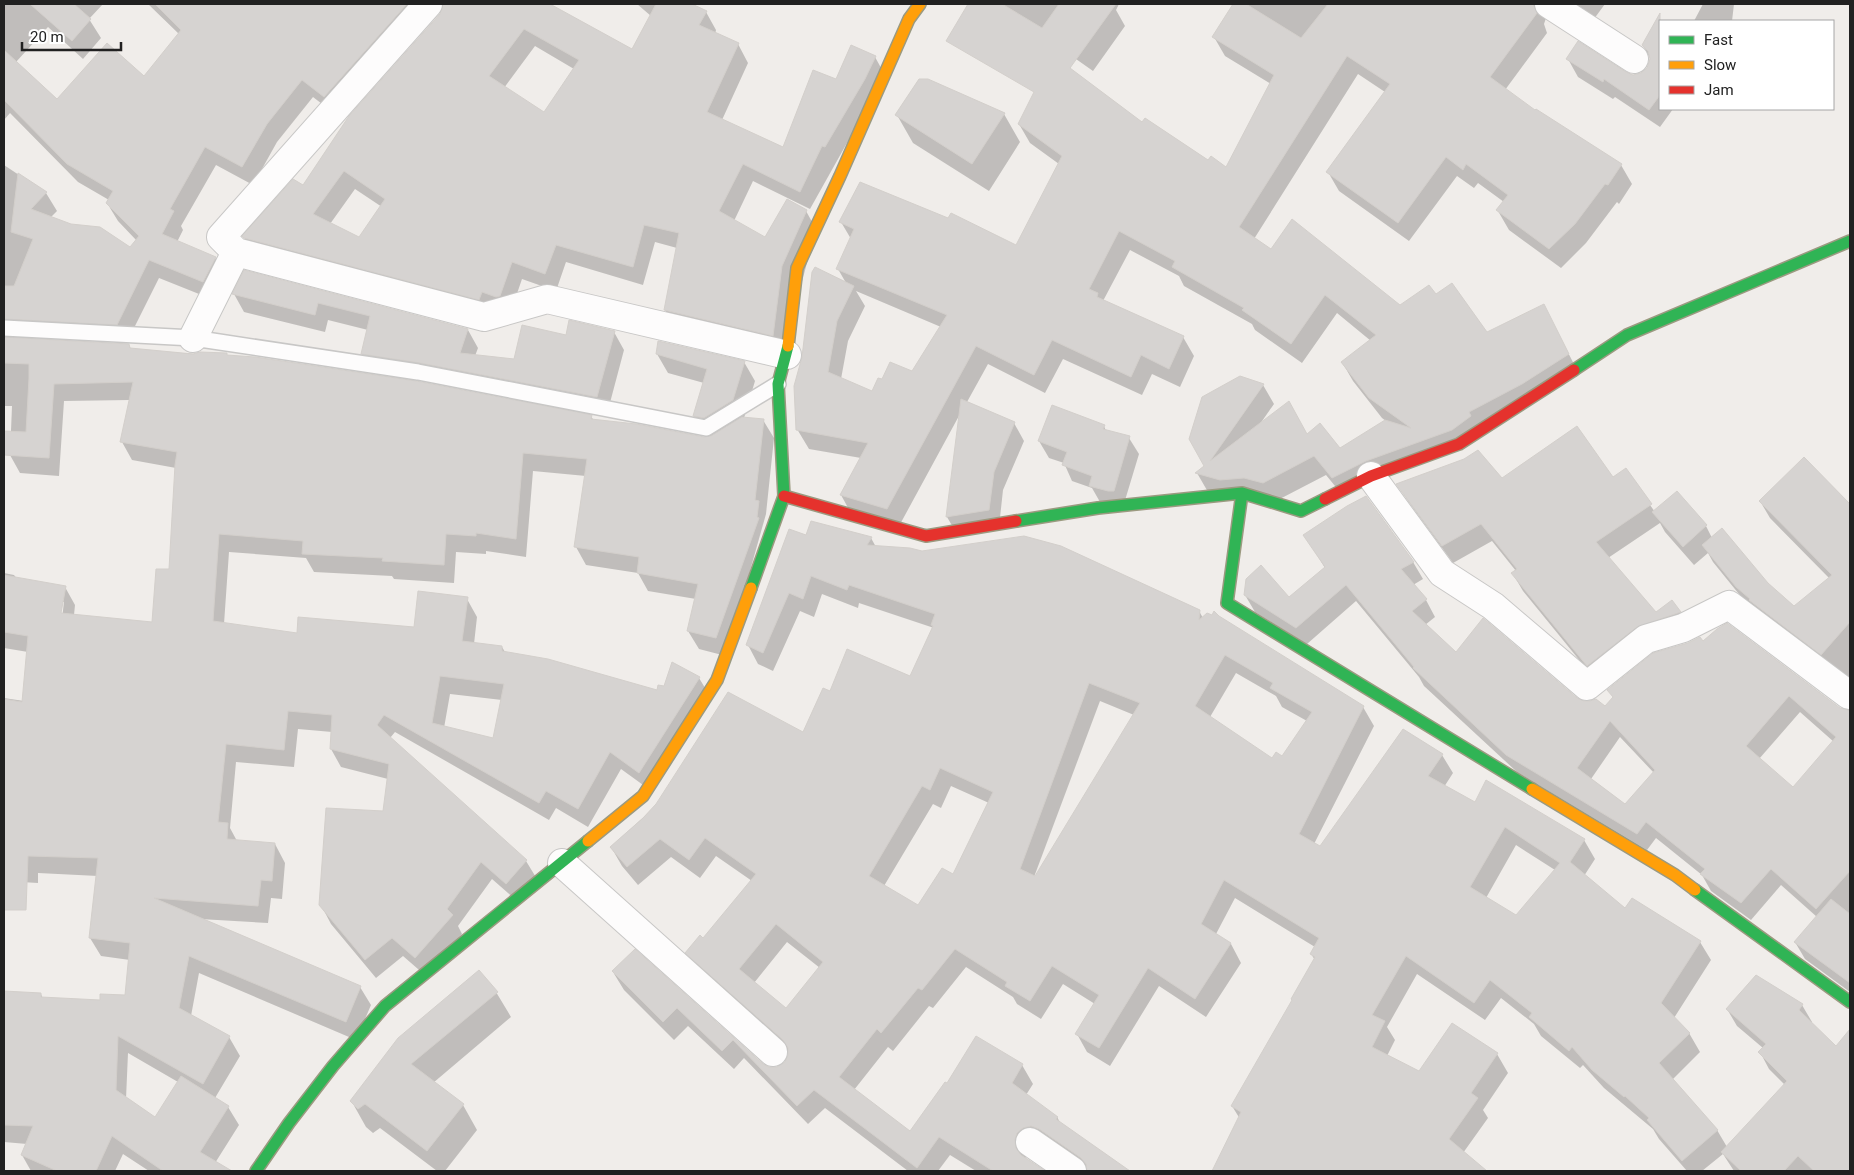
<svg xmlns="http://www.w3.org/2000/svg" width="1854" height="1175" font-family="Roboto,sans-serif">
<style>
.shadow{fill:#0003;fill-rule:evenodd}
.building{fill:#d6d3d1;stroke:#d3cfcb;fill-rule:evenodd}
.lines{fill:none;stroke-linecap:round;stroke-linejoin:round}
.lane-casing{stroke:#c8c7c6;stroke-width:18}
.street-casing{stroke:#c8c7c6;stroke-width:30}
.fast-casing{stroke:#9b9a80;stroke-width:14}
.slow-casing{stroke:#9b9a80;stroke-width:14}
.jam-casing{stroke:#9b9a80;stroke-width:14}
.lane{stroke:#fdfcfc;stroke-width:15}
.street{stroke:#fdfcfc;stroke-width:28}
.fast{stroke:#30b455;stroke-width:11}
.slow{stroke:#ff9f0a;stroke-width:11}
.jam{stroke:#e5322d;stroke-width:11}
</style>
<rect width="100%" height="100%" fill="#f0edea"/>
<path class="shadow" d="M4,4H103L89,19L101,38L83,59L48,27L16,62L57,100L144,78L179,34L148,4H547L632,51L651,16L637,4H690L706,12L716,30L715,34L738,44L748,63L722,120L784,148L837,80L875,57L885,75L810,209L753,181L734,221L765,238L806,211L816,229L783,353L676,328L665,310L677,248L655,242L643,285L566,262L556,291L522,279L510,314L254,254L244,237L303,187L441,15L444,8L442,7H433L335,114L313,97L277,142L253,185L216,165L181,226L183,230L177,242L215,258L226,276L214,300L159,278L127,342L15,337L9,338L129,345L131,350L228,356L591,416L594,421L704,438L714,437L705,435L694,416L704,383L668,373L657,354L744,362L755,381L744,418L763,420L774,438L766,514L726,656L699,649L688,631L696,599L648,591L638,573L586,565L576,547L586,476L533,471L526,557L486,551V554L456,552L454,583L394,579L392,576L314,572L306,558L229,552L224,624L299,634L415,629L467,599L477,617L474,644L502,647L505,652L658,692L665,688L673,664L699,678L710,696L650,790L621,769L588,827L556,808L549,820L395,732L390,738L526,861L537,879L517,901L492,879L458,926L462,934L426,976L403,956L376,978L331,924L321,905L384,812L388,779L341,767L331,749L332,732L298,729L294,767L236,762L230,828L237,841L275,844L285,863L282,899L271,898L268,923L200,919L360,987L371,1005L356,1040L199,973L191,1016L229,1037L240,1056L215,1098L228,1107L239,1125L210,1171H149L123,1154L115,1171H31L22,1155L27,1144L4,1142V992L41,994L43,999L101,1001L126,997L130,960L101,956L90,938L98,876L38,873V883L4,881V698L24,701L28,652L4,648V573L14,575L17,579L65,587L75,605L74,615L153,623L170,571L176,468L132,460L122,442L130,400L64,401L59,476L20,473L10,455L12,406H4V165L46,193L57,211L50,218L130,249L137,241L118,221L107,203L109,200L78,182L10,113L4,120ZM535,46L574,69L544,114L504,88ZM355,189L382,207L359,239L330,224ZM62,602H64L62,619H59ZM450,694L502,700L494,739L444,728ZM128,1053L178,1082L155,1119L126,1099Z
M998,4H1119L1116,10L1125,26L1093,71Z
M1234,4H1367L1377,21L1381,41L1409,4H1605L1591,23L1547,15L1544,24L1547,33L1505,90L1535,112L1621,165L1632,184L1619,204L1617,202L1586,243L1561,268L1509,230L1498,211L1504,202L1478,183L1474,188L1457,176L1409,241L1339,191L1328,172L1385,92L1358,74L1254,239L1271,251L1400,307L1435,296L1487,334L1554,325L1579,374L1344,497L1326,475L1274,502L1208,492L1197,473L1206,466L1263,385L1274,404L1260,424L1307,436L1340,450L1386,421L1382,418L1353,381L1342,362L1371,341L1337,313L1302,363L1255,330L1252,324L1184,286L1179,276L1130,250L1103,301L1183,337L1194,356L1180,387L1152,374L1142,395L1063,359L1045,393L988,364L967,402L1014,423L1024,441L1003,490L999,527L957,534L947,517L960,414L898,528L852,515L841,495L861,458L809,449L797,429L846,283L838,269L851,239L841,222L1017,246L1059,164L1030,143L1019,124H1142L1208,161L1226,168L1271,84L1225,56L1214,37ZM856,291L941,327L912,373L883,381L873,393L841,379L848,341L865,306Z
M1703,4H1734L1732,21H1694Z
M1651,32L1660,37V109H1673L1660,127L1615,97L1613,99L1578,77L1568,59L1633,76L1641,74L1648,69L1650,58L1643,45Z
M1004,114L1020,142L989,191L913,143L897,115Z
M245,272L468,330L478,348L475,356L515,360L567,336L614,332L624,350L607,414L372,371L362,354L368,330L328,320L325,332L244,312L234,294Z
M1104,426L1106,431L1129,438L1139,454L1123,507L1100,502L1092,488L1072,481L1064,463L1049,458L1039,441Z
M1804,458L1850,506V685L1747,604L1713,562L1708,553L1694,565L1665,532L1660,523L1608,558L1656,614L1680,612L1690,629L1598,683L1523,591L1513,574L1516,571L1492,541L1453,563L1408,501L1398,484L1501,479L1612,478L1650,505L1655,512L1706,526L1712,538L1794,608L1830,579L1770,518L1760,501Z
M1305,535L1413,562L1423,579L1413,585L1426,600L1435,617L1425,625L1456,654L1576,699L1605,707L1614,698L1609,690L1703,643L1839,709L1850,711V992L1805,959L1795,942L1817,917L1781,885L1751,920L1711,891L1702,875L1656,838L1647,850L1517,772L1424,686L1419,677L1356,601L1307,644L1255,612L1245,595L1289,599L1325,568ZM1800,712L1834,742L1794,789L1759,759ZM1620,737L1654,773L1625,805L1591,779Z
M806,537L871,538L876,547L1199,611L1203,618L1363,707L1374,726L1314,844L1321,848L1442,755L1453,773L1444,787L1475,804L1584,840L1595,859L1584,876L1626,910L1700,942L1711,960L1674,1018L1689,1033L1700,1052L1672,1080L1717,1130L1727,1147L1785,1085L1769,1069L1760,1052L1763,1048L1737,1026L1727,1009L1756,976L1802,1005L1812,1022L1811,1023L1836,1048L1850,1031V1171H1734L1723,1154L1702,1171H1687L1659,1139L1653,1129L1604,1088L1583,1065L1580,1068L1541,1036L1534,1024L1501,998L1485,1020L1417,974L1387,1027L1395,1040L1387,1056L1420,1072L1497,1054L1508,1073L1483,1110L1488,1118L1463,1153L1485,1171H1213L1240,1119L1232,1106L1293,1000L1315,960L1311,954L1315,947L1235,898L1216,934L1231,944L1241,963L1206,1017L1159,986L1110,1066L1087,1052L1077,1034L1095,1004L1063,984L1041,1019L1017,1004L1013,997L966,967L933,1008L929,1006L893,1051L888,1047L854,1090L911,1133L1022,1065L1033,1084L1026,1095L1057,1117L1061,1124L1128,1171H1085L1028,1152L1025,1159L1043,1171H976L950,1155L938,1171H908L825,1108L808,1124L744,1058L734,1069L688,1026L674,1040L624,990L613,972L635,951L762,1065L769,1068H778L785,1064L789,1053L698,971L687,953L704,940L752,881L716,856L700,878L671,857L638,885L622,866L611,847L657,805L803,734L831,692L911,678L934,628L859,603L858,608L822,594L814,617L800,611L773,671L758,664L748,645ZM1236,673L1276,696L1282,707L1307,721L1283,758L1273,760L1210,717ZM1100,701L1134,715L1035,878L1034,877ZM951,786L989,803L953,876L918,907L884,886L933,804L941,808ZM1516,845L1555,870L1516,916L1486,898ZM787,942L820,968L786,1010L754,983Z
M496,992L511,1017L433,1083L463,1105L477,1130L445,1171H437L380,1128L373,1133L366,1127L352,1102Z"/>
<path class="building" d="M30,4H74L91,19L72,41Z
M155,4H407L324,97L302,80L267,124L242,167L205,147L170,209L174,211L162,234L216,257L203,282L149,260L117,325L4,319V286H14L33,239L11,232L18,173L47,192L31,209L71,224L100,227L130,247L139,236L106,203L113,191L67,164L4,100V50L57,99L107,43L144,76L181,30Z
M443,4H550L632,49L656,4H692L707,11L699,25L739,43L707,112L783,147L813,70L836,79L851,45L876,56L865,79L825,147L822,146L800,192L743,164L719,211L765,237L787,199L807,210L782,266L773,336L664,310L679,233L644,225L633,267L556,245L545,274L512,262L500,296L496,297L482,292L479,300L244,238L242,236L293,179L303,185L349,116L440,14ZM524,29L579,60L544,112L489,76ZM344,171L385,199L359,237L313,214Z
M968,4H1002L1042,28L1059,4H1116L1070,68L1142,122L1145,118L1208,160L1211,156L1226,167L1274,75L1212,37L1233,4H1246L1301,38L1328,4H1533L1537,13L1490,77L1535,110L1536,109L1622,164L1608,185L1605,184L1575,224L1549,249L1496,210L1508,195L1466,164L1463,170L1446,157L1398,223L1326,172L1390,84L1347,56L1239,227L1271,249L1292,219L1400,305L1429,285L1436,294L1452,283L1487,332L1544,304L1569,354L1522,384L1469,412L1471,416L1452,430L1366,461L1332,478L1314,456L1263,483L1244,478L1220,480L1195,473L1204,466L1189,439L1202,397L1240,376L1264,384L1210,461L1289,401L1307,434L1320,423L1340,448L1385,420L1411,428L1369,398L1341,362L1376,335L1325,295L1291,344L1242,310L1244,308L1172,267L1175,261L1119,231L1089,289L1098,293L1097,297L1184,336L1169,369L1141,355L1131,377L1052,340L1034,375L976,346L887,509L840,495L868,443L796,430L794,386L802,357L812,272L815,267L854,286L837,321L828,372L872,391L878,378L882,379L890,362L912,371L947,315L836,269L854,229L839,222L860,182L948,218L951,213L1016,245L1062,156L1018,124L1034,92L946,41Z
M1660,13V95L1649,110L1604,79L1603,82L1566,59L1578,41L1626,72L1633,75L1641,73L1647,68L1650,59L1648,51L1642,45Z
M919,79H928L1005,113L972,164L895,115Z
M244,270L468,329L460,353L514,359L522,325L566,335L569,320L615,331L597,397L420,363L361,354L370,316L318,303L315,315L232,294Z
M4,337L129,344L130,348L193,354L200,352L227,353V355L255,357L416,381L592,415L591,419L636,424L704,437L711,436L742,417L764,419L755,500L759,501L757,517L759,518L716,638L687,631L698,584L637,573L639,557L574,547L587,459L523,453L516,539L476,533V536L446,534L444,565L382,561L383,558L302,554L303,541L219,534L213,621L297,633L298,617L414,627L418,591L468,597L462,641L502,646V651L548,659L657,690L658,685L664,686L672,662L700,677L639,773L610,752L578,809L546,791L539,803L384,715L377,725L527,860L506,884L481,862L447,909L453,915L415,958L392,938L365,960L319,905L326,808L383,811L389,764L330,749L332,715L288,711L284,750L226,744L218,822L228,823L227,839L275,843L272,881L261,880L258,906L154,898L361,986L346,1022L189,956L179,1008L230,1036L203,1084L118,1036L116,1090L155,1117L181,1076L229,1106L200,1152L232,1171H163L112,1136L96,1171H57L21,1155L33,1126L4,1125V991L41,993V997L100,1000V994L125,995L130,943L89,938L98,858L28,856L26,910H4V699L22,702L28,636L4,632V575L66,586L61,613L152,622L156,569H169L175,465L177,452L120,442L133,382L54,384L49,458L4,455V431L26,432L29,378V364L4,363ZM440,676L504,684L493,738L432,723Z
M658,341L745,361L733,400L704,418L693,416L707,369L656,354Z
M961,399L1015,422L994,472L989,510L946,517Z
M1052,405L1105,425L1103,429L1130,436L1114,491H1108L1089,486L1092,476L1062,465L1067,452L1038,441Z
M1577,426L1613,477L1626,468L1652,504L1596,542L1656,612L1672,600L1681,612L1637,627L1587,666L1511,573L1517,569L1481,524L1442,546L1396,484L1464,459L1478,450L1502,478Z
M1804,457L1850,504V622L1821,655L1749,600L1750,599L1736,587L1702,545L1722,528L1768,583L1794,606L1832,575L1759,501Z
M1677,491L1707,525L1683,547L1652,512Z
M1366,496L1414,562L1401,569L1427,599L1412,611L1456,652L1483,618L1577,698L1584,701H1590L1596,699L1605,706L1613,697L1607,690L1653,653L1688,643L1700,637L1703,641L1717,629L1727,623L1840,708L1848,710L1850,712V871L1816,909L1771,869L1741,903L1700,874L1705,869L1646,822L1637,834L1506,755L1413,668L1414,667L1346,585L1296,628L1244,595L1246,579L1261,565L1289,597L1325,567L1303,535L1347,506ZM1789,696L1836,737L1793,787L1746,746ZM1610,721L1655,770L1625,804L1577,768Z
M811,521L872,537L867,545L910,548L922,551L1024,536L1061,546L1200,610L1199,620L1207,613L1212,615L1214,611L1219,616L1364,706L1299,834L1320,846L1403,729L1443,754L1428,776L1475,802L1486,780L1585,839L1570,862L1625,908L1632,898L1701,941L1661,1003L1690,1033L1659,1063L1718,1130L1682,1161L1647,1120L1649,1118L1625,1096L1624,1097L1592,1070L1572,1047L1569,1051L1529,1017L1532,1013L1490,980L1474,1003L1406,956L1372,1015L1385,1021L1372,1047L1419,1071L1452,1023L1498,1053L1471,1093L1478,1098L1449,1139L1487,1171H1212L1241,1112L1231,1106L1292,1000L1291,999L1315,957L1310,954L1319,938L1224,880L1201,924L1231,943L1195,999L1148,968L1099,1048L1075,1034L1099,995L1052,966L1030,1001L1005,986L1007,982L955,949L922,990L918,988L881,1033L877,1029L839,1077L910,1131L945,1082L947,1083L976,1036L1023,1064L1012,1083L1058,1117L1056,1119L1130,1171H1087L1086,1164L1081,1158L1039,1129L1031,1126L1023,1128L1017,1133L1015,1140L1016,1148L1021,1155L1045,1171H993L939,1137L917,1168L814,1090L797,1106L733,1040L722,1051L677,1008L663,1022L612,971L635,949L763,1064L769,1067H777L785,1062L788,1055V1048L783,1040L685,953L700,935L703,938L756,874L705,838L689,860L660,839L627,867L610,847L643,818L656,804L728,692L803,732L823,688L830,691L847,649L910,676L933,626L931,625L935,614L849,585L847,590L811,576L803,599L789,593L763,653L746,645L789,529L806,535ZM1225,655L1273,683L1270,688L1312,712L1282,756L1276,752L1272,758L1195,706ZM1089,683L1140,703L1035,876L1020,869ZM940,768L993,792L953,874L942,868L918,905L869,876L922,786L930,790ZM1505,827L1560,863L1516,915L1470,887ZM776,924L823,962L786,1008L739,969Z
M1831,899L1850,914V983L1794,942Z
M479,970L498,992L411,1064L464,1104L427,1151L365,1104L358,1109L350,1101L398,1038Z
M1756,975L1803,1004L1799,1010L1836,1046L1850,1029V1171H1814L1798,1156L1784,1171H1741L1721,1152L1787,1081L1758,1052L1766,1044L1726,1009Z"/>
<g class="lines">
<defs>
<path id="lane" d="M4,328L193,338L418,372L706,428L778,384"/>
<path id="street" d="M1549,4L1634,59
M236,252L484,317L547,299L787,355
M193,338L236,252L221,237L428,4
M1371,476L1442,573L1493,606L1587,686L1646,639L1683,628L1729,605L1849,695
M562,863L773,1052
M1030,1142L1072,1171"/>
<path id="fast" d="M1574,370L1627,335L1850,241
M1242,493L1227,603L1532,789
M1016,521L1098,508L1242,493L1301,511L1325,499
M751,588L784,496L778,384L788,346
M1695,890L1850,1002
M256,1171L289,1123L333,1066L385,1006L588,841"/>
<path id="slow" d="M788,346L797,268L840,176L909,19L920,4
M1532,789L1675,875L1695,890
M588,841L643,796L717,680L751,588"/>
<path id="jam" d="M784,496L926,536L1016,521
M1325,499L1371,476L1459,444L1574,370"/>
</defs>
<use href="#lane" class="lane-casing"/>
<use href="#street" class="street-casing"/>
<use href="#fast" class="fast-casing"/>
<use href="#slow" class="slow-casing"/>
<use href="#jam" class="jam-casing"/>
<use href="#lane" class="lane"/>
<use href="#street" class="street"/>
<use href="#fast" class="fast"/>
<use href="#slow" class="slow"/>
<use href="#jam" class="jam"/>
</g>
<rect width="1854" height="1175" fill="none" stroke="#212121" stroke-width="10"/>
<rect x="1659" y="20" width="175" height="90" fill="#ffffff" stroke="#a6a6a6"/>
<rect x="1669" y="36" width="25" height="8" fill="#30b455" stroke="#a6a6a6"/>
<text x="1704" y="45" font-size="15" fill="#212121">Fast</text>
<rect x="1669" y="61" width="25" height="8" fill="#ff9f0a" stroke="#a6a6a6"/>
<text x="1704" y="70" font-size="15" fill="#212121">Slow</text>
<rect x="1669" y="86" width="25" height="8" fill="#e5322d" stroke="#a6a6a6"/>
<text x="1704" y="95" font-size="15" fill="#212121">Jam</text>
<path d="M22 42v8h99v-8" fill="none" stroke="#212121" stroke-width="2.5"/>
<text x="30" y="42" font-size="15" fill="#212121" stroke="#ffffff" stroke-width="4" paint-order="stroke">20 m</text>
</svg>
